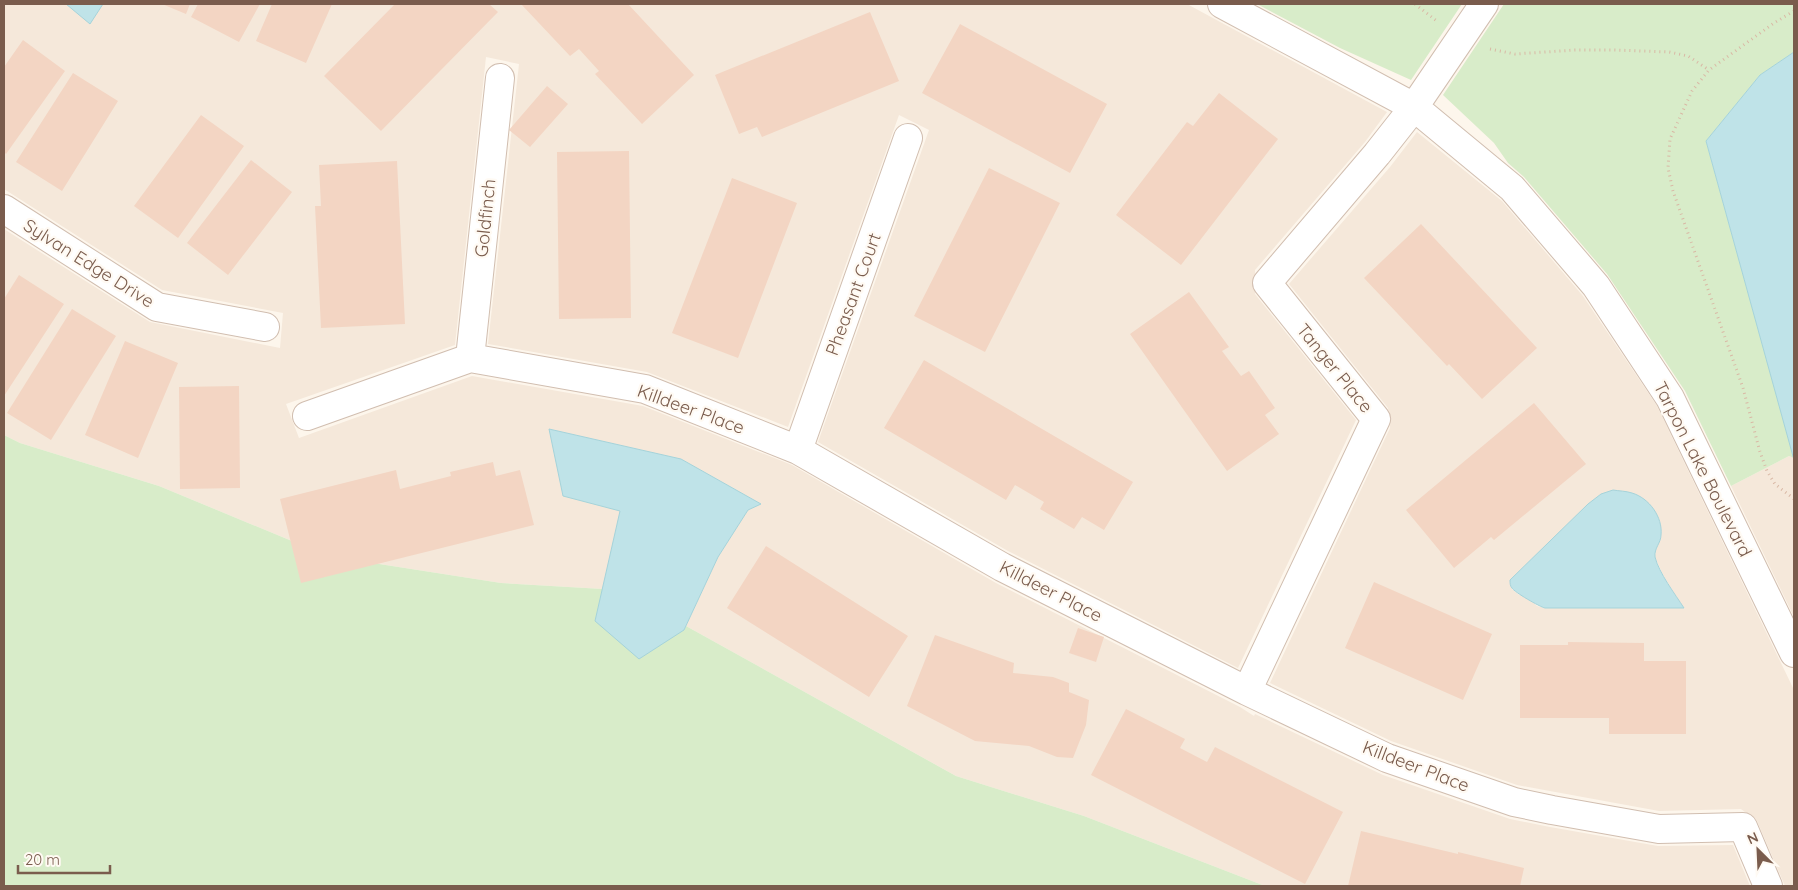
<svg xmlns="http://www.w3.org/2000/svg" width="1798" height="890" font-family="Quicksand,sans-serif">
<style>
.residential{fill:#f5e8da;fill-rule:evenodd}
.green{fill:#d8ecc9}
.water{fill:#bfe3e8;stroke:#a5d3da}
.building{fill:#f3d5c3}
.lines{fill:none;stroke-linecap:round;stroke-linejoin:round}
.minor-casing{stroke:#d1beb0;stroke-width:30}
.tertiary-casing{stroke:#d1beb0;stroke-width:30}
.path{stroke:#d9b8a5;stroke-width:3;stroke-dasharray:1 4;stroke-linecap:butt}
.minor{stroke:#fff;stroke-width:28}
.tertiary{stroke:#fff;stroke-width:28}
.labels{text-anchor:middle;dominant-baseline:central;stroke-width:4.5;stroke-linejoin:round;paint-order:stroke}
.street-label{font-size:18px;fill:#7a5c4d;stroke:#fffaf3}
</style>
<rect width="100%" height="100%" fill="#fdf6ec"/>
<path class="residential" d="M4,4H66L90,23L103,4H1187L1387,112L1365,142L1255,270V294L1356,420L1238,668L1008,551L818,442L929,130L899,115L788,427L647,372L488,344L519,64L486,57L455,345L286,404L299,438L472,376L643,406L792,465L996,583L1240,707L1254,716L1255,714L1383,775L1510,819L1550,827L1658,846L1733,845L1750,886H1265L1084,816L956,776L686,626L718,557L748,510L761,504L681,459L549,429L621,511L603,589L501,583L328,556L159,486L20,443L4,435V229L150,322L280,348L283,313L162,290L4,189Z
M1417,132L1502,201L1583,296L1657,406L1794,690V886H1785L1757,821L1741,809L1659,811L1517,785L1391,741L1270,683L1390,428L1388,408L1289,284L1390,167ZM1601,494L1661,535L1656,548L1655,557L1662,573L1683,608H1545L1537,606L1530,599L1518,594L1512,589L1510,580Z
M1789,456L1794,458V617L1731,486Z"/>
<path class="green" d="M1257,4H1462L1411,80L1340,48Z
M1504,4H1794V52L1760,75L1706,141L1794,458L1789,456L1731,486L1685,391L1607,274L1524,177L1508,163L1494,143L1443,95Z
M4,435L20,443L159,486L328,556L501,583L603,589L595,622L684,630L686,626L956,776L1084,816L1265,886H4Z"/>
<path class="water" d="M66,4H103L90,24Z
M1794,52V460L1706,141L1760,75Z
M549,429L681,459L761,504L748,510L718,557L684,630L639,659L595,621L620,511L563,496Z
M1613,490C1619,491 1626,491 1632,493C1649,498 1663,517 1661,535C1661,543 1654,548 1655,557C1659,573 1675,594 1684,608H1545C1540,607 1514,592 1512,588C1510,586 1510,583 1510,580L1588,504L1601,494Z"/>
<path class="building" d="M162,4H190L186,14Z
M198,4H260L239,42L191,17Z
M272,4H332L306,63L256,41Z
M395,4H489L498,12L381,131L324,76Z
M521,4H628L694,75L642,124L595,74L599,71L579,49L570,56Z
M870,12L899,81L762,137L757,127L739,134L715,75Z
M960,24L1107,104L1070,173L922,93Z
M23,40L65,71L6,154L4,152V67Z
M73,73L118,101L62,191L16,162Z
M547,86L568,104L530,147L509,130Z
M1219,93L1278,139L1181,265L1116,215L1187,122L1193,126Z
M201,115L244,146L178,238L134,206Z
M629,151L631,318L559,319L557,152Z
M251,160L292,192L228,275L187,243Z
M397,161L405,324L321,328L315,206H321L319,165Z
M989,168L1060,203L985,352L914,316Z
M732,178L797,203L738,358L672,333Z
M1421,224L1537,348L1482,399L1449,364L1447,366L1364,278Z
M19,275L64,304L4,396V299Z
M1189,292L1229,347L1222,351L1241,376L1249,371L1275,408L1265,415L1279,434L1227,471L1130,334Z
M72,309L116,336L51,440L7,413Z
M125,341L178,363L138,458L85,435Z
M924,360L1133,482L1104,530L1082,517L1074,529L1040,509L1044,502L1015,485L1006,500L884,428Z
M239,386L240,488L180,489L179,387Z
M1534,403L1586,464L1494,540L1491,537L1454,568L1406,510Z
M493,462L496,476L520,470L534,525L301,583L280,499L396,470L400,489L451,476L450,472Z
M766,546L908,636L869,697L727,608Z
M1374,582L1492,634L1463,700L1345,648Z
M1078,628L1104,637L1096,662L1069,653Z
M935,635L1014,663L1013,673L1053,677L1069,683V692L1089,700L1086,725L1073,758L1057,757L1029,746L975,741L907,706Z
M1568,642L1644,643V661H1686V734H1609V718H1520V645H1568Z
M1126,709L1185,739L1180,748L1207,762L1215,747L1343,812L1305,884L1091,775Z
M1361,831L1458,854V852L1524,868L1520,886H1348Z"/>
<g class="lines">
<defs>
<path id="minor" d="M4,209L157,307L265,327
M470,358L500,78
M307,416L470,358L645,389L798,450L1002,567L1247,691L1387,758L1514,802L1552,810L1659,829L1743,827L1768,886
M798,450L908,138
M1247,691L1376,419L1267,283L1377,154L1414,107"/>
<path id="tertiary" d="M1222,4L1414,107L1512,188L1596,286L1670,398L1794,653
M1414,107L1484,4"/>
</defs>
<use href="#minor" class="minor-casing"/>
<use href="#tertiary" class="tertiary-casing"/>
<path class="path" d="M1415,4L1438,22
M1794,11L1774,23L1709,70L1692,91L1670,139L1668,168L1673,191L1743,388L1760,452L1767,471L1775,484L1794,499
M1490,49L1515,54L1575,50H1615L1669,52L1688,56L1709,70"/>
<use href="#minor" class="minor"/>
<use href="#tertiary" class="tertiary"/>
</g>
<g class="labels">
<g class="street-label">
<text transform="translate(485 218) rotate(-84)">Goldfinch</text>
<text transform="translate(89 263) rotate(32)">Sylvan Edge Drive</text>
<text transform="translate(853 294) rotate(-70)">Pheasant Court</text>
<text transform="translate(1335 368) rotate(51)">Tanger Place</text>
<text transform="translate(691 409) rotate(20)">Killdeer Place</text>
<text transform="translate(1703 469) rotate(63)">Tarpon Lake Boulevard</text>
<text transform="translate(1051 591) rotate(27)">Killdeer Place</text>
<text transform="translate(1416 766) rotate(21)">Killdeer Place</text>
</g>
</g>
<rect width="1798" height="890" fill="none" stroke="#7a5c4d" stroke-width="10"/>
<g transform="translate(1758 850) rotate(336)" stroke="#fffaf3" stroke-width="4" paint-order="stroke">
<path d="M0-4L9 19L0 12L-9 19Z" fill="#7a5c4d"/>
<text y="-8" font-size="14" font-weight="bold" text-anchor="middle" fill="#7a5c4d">N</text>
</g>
<path d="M18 865v8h92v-8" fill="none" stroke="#7a5c4d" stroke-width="2.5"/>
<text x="25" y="865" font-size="15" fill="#7a5c4d" stroke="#fffaf3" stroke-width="4" paint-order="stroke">20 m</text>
</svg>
